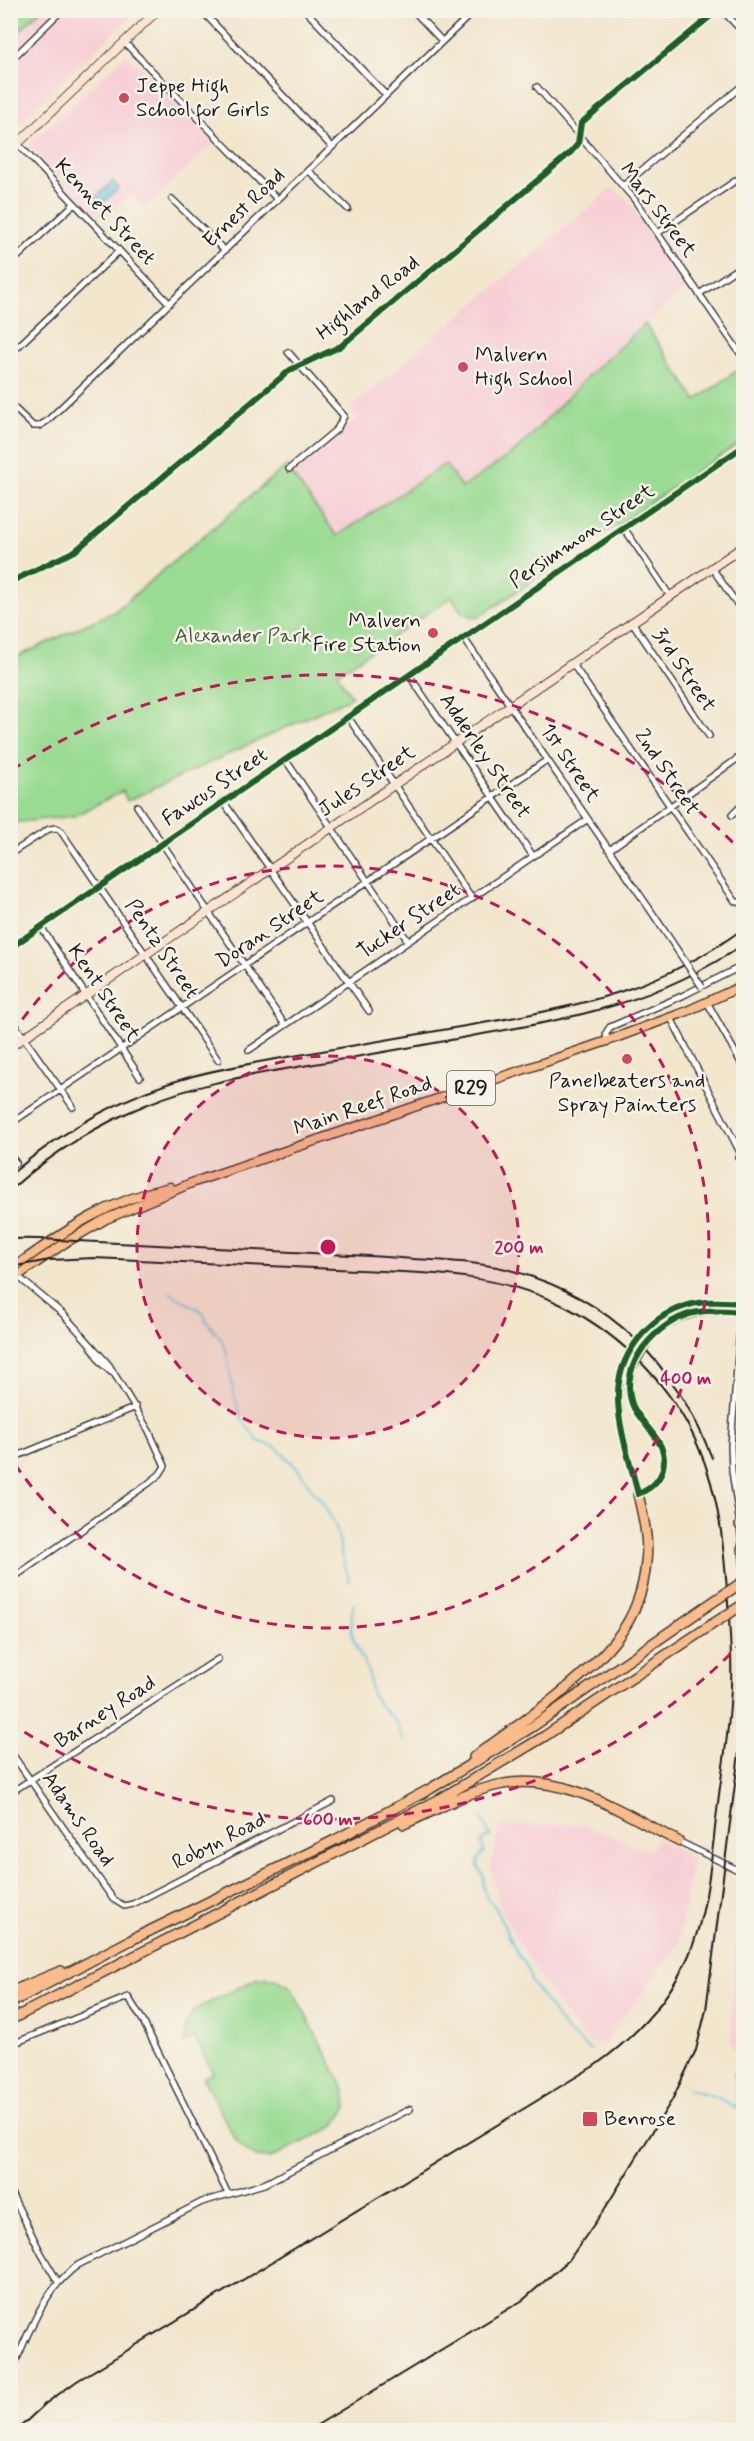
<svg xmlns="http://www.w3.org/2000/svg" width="754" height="2441" font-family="Mynerve,sans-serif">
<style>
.built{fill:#f7cfd5}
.green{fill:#99db92;stroke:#5a7c57;stroke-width:1.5}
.water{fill:#5ec4dc;stroke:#3d707c;stroke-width:1.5}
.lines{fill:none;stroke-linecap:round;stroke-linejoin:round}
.stream{stroke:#5ec4dc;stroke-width:2}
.minor-casing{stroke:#3c3a37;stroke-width:8}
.secondary-casing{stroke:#3c3a37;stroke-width:10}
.primary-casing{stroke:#3c3a37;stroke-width:11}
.motorway-casing{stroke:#3c3a37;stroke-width:12}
.minor{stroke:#fff;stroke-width:5}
.secondary{stroke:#fde4d0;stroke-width:8}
.primary{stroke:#f9bc8a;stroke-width:8}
.motorway{stroke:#f9bc8a;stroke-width:9}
.rail{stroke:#1c1c1c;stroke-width:2}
.minor-bridge-casing{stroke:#3c3a37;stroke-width:8;stroke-linecap:butt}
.motorway-bridge-casing{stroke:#3c3a37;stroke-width:12;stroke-linecap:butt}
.minor-bridge{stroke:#fff;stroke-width:5}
.motorway-bridge{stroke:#f9bc8a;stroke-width:9}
.cycleway-casing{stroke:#f7f3e8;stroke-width:10}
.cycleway{stroke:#1b5e20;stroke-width:6}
.ring{fill:none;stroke:#c2185b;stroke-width:3;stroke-dasharray:10 8}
.poi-dot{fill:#d1495b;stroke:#f7f3e8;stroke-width:2}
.labels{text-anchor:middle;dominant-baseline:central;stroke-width:5;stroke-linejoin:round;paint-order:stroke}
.shield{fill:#f7f3e8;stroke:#5e5c59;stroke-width:1.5}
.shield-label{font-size:20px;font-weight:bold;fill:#1c1c1c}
.poi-label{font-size:21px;fill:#1c1c1c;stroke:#f7f3e8;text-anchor:start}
.street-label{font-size:21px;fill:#1c1c1c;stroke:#f7f3e8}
.park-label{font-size:21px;fill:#42553f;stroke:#f7f3e8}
.centre{fill:#c2185b;stroke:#f7f3e8;stroke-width:3}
.ring-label{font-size:18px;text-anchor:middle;font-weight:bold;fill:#c2185b;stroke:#f7f3e8;stroke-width:5;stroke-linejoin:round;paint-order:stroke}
</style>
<rect width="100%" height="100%" fill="#f7f3e8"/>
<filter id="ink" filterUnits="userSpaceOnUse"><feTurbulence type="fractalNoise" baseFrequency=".0167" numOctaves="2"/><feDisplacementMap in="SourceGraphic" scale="12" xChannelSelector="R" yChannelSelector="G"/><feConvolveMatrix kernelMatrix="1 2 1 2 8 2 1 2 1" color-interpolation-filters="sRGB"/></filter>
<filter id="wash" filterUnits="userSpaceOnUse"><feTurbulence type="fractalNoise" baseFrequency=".008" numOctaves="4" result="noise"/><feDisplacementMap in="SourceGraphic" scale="24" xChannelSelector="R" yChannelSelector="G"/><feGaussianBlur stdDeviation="1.35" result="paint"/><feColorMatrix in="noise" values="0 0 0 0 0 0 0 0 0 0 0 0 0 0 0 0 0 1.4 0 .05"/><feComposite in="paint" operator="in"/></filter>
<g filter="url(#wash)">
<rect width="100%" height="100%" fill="#f2e6cd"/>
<path class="built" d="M11,11H136L11,132Z
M127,54L213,143L144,209L130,194L101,220L28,145Z
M612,188L626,198L685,290L589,375L518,449L461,488L445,464L336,536L291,473L358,418L349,409Z
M581,1824L649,1852L657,1838L693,1857L678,1945L604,2043L592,2045L560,2009L515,1937L500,1906L490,1867L501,1826Z
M737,1909L744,1910L743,2065L730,2041Z"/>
<path class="green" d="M11,10H40V11L11,39Z
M645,324L696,400L742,367L743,441L477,618L462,613L452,597L337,674L352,697L127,801L123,791L74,816L11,823L10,660L115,611L286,466L337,536L445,464L462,488L518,449L589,375Z
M258,1978H274L291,1987L345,2090L347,2107L334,2127L270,2158L256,2157L247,2153L235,2139L203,2078L213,2073L194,2037L184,2042L186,2026L194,2010Z"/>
<path class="water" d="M113,181L119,188L101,205L95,198Z"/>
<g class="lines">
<path class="stream" d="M170,1293L203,1312L206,1321L221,1339L226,1351L233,1390L241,1418L258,1441L277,1448L298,1469L313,1491L322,1501L337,1529L342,1558L350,1581
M354,1604C346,1635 355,1642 367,1669C371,1677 369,1687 373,1696C384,1715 397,1714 403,1741
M482,1818L490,1836L481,1842L484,1851L479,1858L478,1866L484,1877L483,1886L487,1898L495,1907L518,1955L525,1963L531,1981L567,2032L591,2050
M734,2073L737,2091L736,2106
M687,2089C706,2093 729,2100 744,2114"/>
</g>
</g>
<g filter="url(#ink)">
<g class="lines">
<defs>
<path id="minor" d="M201,10L332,147
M305,10L386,95
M413,10L442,41
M722,10L744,33
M125,43L277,199
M10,61L62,10
M537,87L634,199L744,359
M18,144L168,302
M308,170L348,209
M623,186L744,84
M172,199L224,250
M658,233L744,175
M10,264L74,204
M699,294L744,264
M288,352L344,416L337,429L289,469
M10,354L118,252
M10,404L33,426H39L47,421L475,10
M624,528L670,596
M712,568L744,614
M10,582L75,551L290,370L341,346L570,153L578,144L581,123L718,10
M632,622L709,736
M463,637L649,908
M572,663L735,901L744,904
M409,675L533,856
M348,717L472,899
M285,759L408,941
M223,801L369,1011
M137,806L285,1025
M732,815L744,803
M609,850L744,754
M10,854L49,829L57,828L60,830L218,1060
M41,927L140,1077
M10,948L744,446
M707,1002L744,1068
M10,1018L73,1107
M671,1018L744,1160
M607,1041L606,1033L610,1027L682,996L744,965
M249,1050L588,819
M10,1124L547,760
M10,1155L16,1163
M739,1158L744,1170
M744,1276L731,1445L732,1471L740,1525L744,1572
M645,1331C675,1304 704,1301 743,1303
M651,1338C678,1313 707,1308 742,1312
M91,1346L101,1363L111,1372
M625,1361C609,1404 628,1451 638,1494C649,1489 657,1484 662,1472C672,1444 642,1428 633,1405C628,1392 629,1380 633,1368
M10,1459L136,1407
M739,1498L744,1441
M10,1580L149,1483L160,1474L165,1466L149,1431L109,1365L63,1314L15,1274
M10,1751L113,1899L124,1906L133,1904L333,1801
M10,1793L218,1659
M678,1841L744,1873
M10,2045L128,1997L142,2019L228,2194
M10,2191L41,2253L58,2282
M10,2374C29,2334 41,2292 78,2265L202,2202L264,2184L410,2109"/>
<path id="secondary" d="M10,151L158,10
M10,1047L744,546"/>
<path id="primary" d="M10,1270C65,1231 103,1202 170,1187
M10,1281L65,1243L106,1219L194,1182L607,1041L685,1012L744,985"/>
<path id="motorway" d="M740,1525L744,1526
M742,1549L744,1548
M474,1757C518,1725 584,1681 617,1638C634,1617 644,1589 646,1562C649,1539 643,1516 638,1494
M404,1824C435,1811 466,1792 498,1785C564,1771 622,1813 678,1841
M10,1992L61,1971
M10,2003L131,1940L335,1840L430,1789L532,1727L704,1608
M10,2020L440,1799L545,1736L711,1625"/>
</defs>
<use href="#minor" class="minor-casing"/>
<use href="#secondary" class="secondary-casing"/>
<use href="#primary" class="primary-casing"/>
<use href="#motorway" class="motorway-casing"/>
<use href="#minor" class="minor"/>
<use href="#secondary" class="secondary"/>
<use href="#primary" class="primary"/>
<use href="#motorway" class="motorway"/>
<path class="rail" d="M10,1175C63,1130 126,1094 193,1076C235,1065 279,1059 322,1051C375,1042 429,1032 483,1023C581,1006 662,989 744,928
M10,1190C51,1154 98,1124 148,1104C196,1084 247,1076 297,1067C356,1057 414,1047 472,1036C573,1018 656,1004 744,944
M10,1239C33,1238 56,1240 78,1241C137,1244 196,1247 255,1250C308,1253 361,1255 413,1259C448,1261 483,1262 517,1272C613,1300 676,1366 712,1458
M10,1267L50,1260L94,1258C175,1262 256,1265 336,1269C414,1273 494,1270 566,1307C623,1337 672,1386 698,1446C720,1496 724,1549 728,1603C730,1637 733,1670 730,1704C728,1740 721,1775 717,1811C711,1859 708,1910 689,1955C669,2001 634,2038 594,2066L77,2381L45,2404L17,2430
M309,2430L523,2300L569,2260L604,2210L672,2100L696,2050L706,2010L739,1753L738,1693"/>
<defs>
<path id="minor-bridge" d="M649,908L702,987
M625,1361L645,1331
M633,1368L651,1338"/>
<path id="motorway-bridge" d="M704,1608L744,1581
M711,1625L744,1604"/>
</defs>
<use href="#minor-bridge" class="minor-bridge-casing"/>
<use href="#motorway-bridge" class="motorway-bridge-casing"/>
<use href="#minor-bridge" class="minor-bridge"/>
<use href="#motorway-bridge" class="motorway-bridge"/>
<defs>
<path id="cycleway" d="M10,582L75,551L290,370L341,346L570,153L578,144L581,123L718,10
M10,948L744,446
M744,1303C725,1302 707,1300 689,1305C647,1316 616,1357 618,1400C619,1432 631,1464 638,1494C653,1488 664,1477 664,1459C663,1437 640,1424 632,1404C618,1364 657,1322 693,1313C710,1309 726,1311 744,1312"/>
</defs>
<use href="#cycleway" class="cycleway-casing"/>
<use href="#cycleway" class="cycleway"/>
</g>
</g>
<circle cx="328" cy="1247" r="191" fill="#c2185b" fill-opacity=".12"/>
<g class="ring">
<circle cx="328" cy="1247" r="191"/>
<path d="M12 1034A381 381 0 1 1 12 1460"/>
<path d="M743 1641A572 572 0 0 1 12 1724M12 770A572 572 0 0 1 743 853"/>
</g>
<g class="poi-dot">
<circle cx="124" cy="98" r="6"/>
<circle cx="463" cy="367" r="6"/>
<circle cx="433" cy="633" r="6"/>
<circle cx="627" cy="1059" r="6"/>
<rect x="582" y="2111" width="16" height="16" rx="3"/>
</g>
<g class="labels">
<rect class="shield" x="447" y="1071" width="48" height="34" rx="4.5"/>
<g class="shield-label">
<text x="471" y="1088">R29</text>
</g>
<g class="poi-label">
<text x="136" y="86">Jeppe High<tspan x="136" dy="24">School for Girls</tspan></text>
<text x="475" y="355">Malvern<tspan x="475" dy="24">High School</tspan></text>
<text x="421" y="621" text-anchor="end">Malvern<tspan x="421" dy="24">Fire Station</tspan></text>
<text x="627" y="1081" text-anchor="middle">Panelbeaters and<tspan x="627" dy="24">Spray Painters</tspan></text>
<text x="604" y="2119">Benrose</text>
</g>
<g class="street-label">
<text transform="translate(244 208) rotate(-44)">Ernest Road</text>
<text transform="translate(658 210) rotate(53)">Mars Street</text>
<text transform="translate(105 212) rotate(47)">Kennet Street</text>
<text transform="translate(368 298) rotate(-38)">Highland Road</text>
<text transform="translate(582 536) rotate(-34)">Persimmon Street</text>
<text transform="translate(684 670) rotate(56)">3rd Street</text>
<text transform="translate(485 756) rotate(56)">Adderley Street</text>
<text transform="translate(570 763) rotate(56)">1st Street</text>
<text transform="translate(667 772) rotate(56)">2nd Street</text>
<text transform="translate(367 781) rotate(-34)">Jules Street</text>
<text transform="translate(215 787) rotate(-34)">Fawcus Street</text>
<text transform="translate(409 921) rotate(-34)">Tucker Street</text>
<text transform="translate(270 929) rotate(-34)">Doran Street</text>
<text transform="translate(162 949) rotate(56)">Pentz Street</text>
<text transform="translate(104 993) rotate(56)">Kent Street</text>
<text transform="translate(363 1106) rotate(-19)">Main Reef Road</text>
<text transform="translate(105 1712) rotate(-33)">Barney Road</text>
<text transform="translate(78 1819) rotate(55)">Adams Road</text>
<text transform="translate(219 1841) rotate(-27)">Robyn Road</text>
</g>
<g class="park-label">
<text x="243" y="636">Alexander Park</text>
</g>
</g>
<circle cx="328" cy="1247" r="9" class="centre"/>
<g class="ring-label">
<text x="519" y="1253">200 m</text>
<text x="686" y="1384">400 m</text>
<text x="328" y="1825">600 m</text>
</g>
<rect width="754" height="2441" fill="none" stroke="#f7f3e8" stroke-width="36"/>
</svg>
